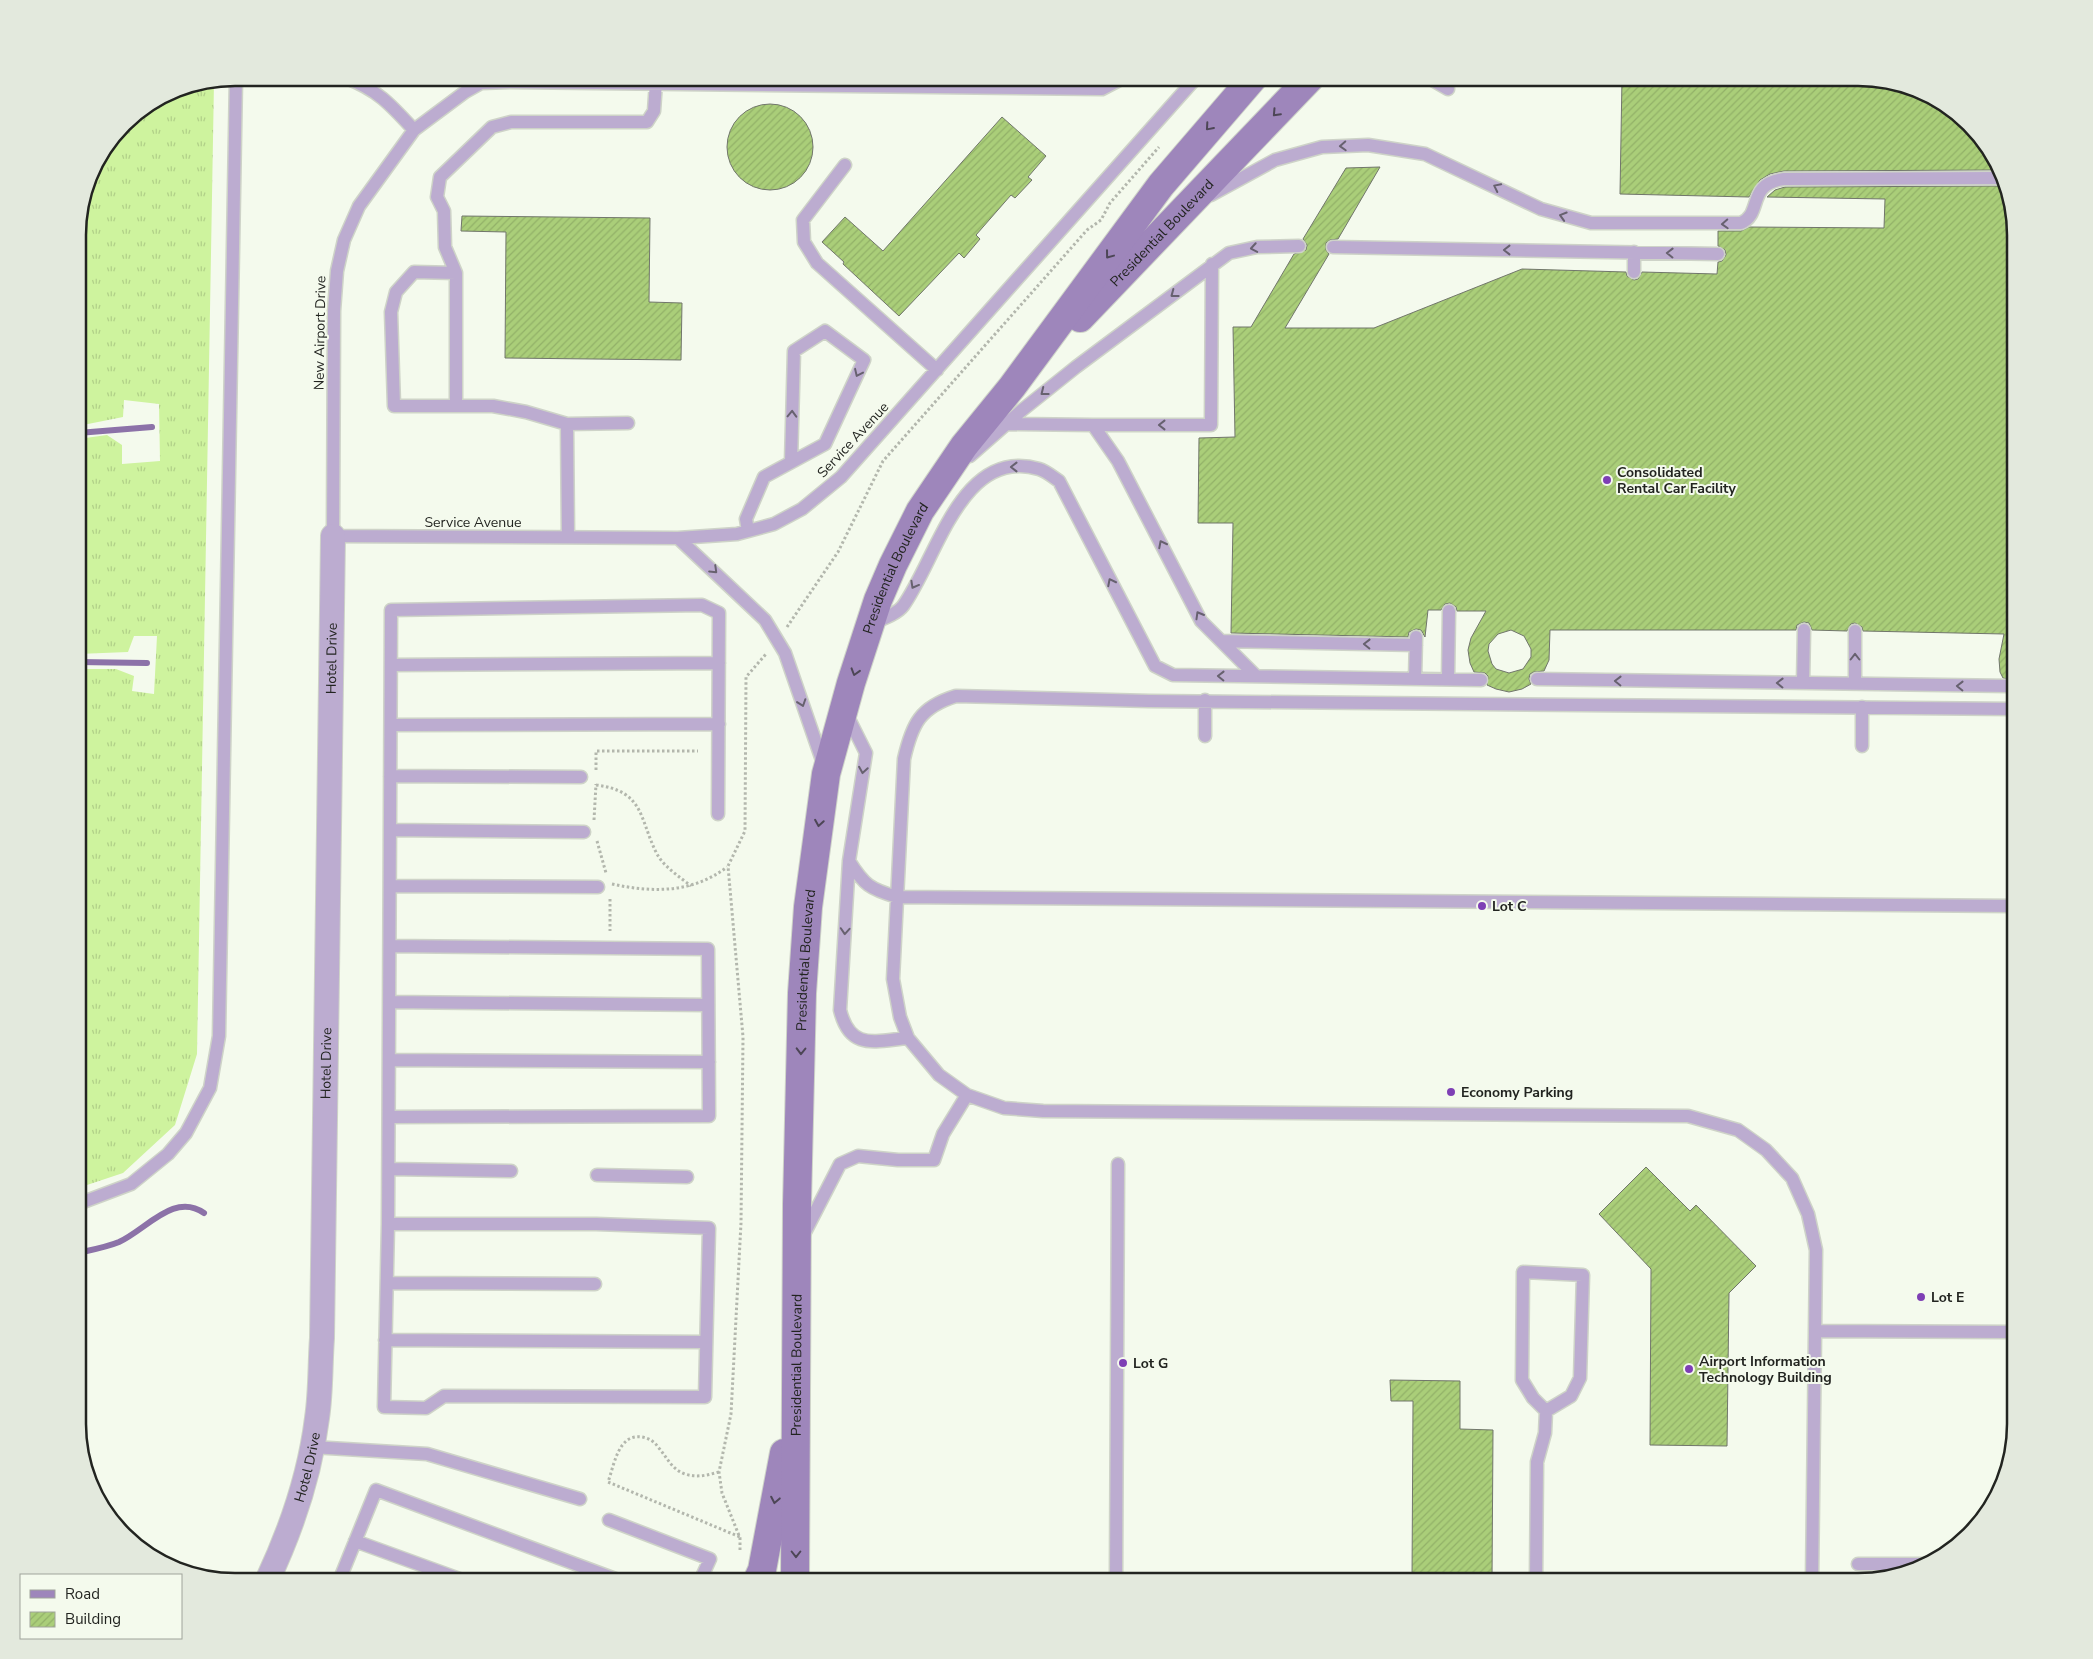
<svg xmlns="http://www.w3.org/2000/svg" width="2093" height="1659" font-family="'Nunito Sans',sans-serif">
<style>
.grass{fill:url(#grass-tufts)}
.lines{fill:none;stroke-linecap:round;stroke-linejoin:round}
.stream{stroke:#8c72a8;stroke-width:6}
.building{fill:url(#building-hatch);stroke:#71766b;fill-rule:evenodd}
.lane-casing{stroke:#ced3c8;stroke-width:15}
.street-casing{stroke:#ced3c8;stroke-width:26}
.secondary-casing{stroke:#ced3c8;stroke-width:30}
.path{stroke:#b3b7ad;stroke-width:3;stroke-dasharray:2.5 2.5;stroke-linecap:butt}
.lane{stroke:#bcacd0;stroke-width:12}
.street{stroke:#bcacd0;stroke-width:24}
.secondary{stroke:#9e86bb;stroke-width:28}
.oneway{stroke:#4d4656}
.oneway2{stroke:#67616f}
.poi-dot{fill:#7e3fb5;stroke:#f4faed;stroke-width:2}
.labels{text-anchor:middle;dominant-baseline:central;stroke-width:4;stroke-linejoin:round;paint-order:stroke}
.street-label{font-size:14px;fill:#222420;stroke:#f4faed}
.poi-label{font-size:14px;font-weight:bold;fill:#222420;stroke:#f4faed;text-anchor:start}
.rim{fill:none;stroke:#222420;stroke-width:2.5}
</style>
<defs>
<pattern id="grass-tufts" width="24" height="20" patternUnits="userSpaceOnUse" patternTransform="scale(1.25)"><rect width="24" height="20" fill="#cef39e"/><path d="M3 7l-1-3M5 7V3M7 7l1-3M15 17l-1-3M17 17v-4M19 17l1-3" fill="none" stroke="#b1d088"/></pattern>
<pattern id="building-hatch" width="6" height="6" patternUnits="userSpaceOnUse" patternTransform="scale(1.25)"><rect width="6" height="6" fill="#aace79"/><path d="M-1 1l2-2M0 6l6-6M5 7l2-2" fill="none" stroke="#92b168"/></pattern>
</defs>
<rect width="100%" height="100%" fill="#f4faed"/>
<path class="grass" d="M214,82L197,1054L175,1125L123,1173L78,1188V669H116L134,676L132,691L154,694L157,636H134L128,652L78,654V439L107,435L122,445V464L160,461L159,404L124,400L123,417L78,426V224L94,166L131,117L175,89Z"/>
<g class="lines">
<path class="stream" d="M78,433L152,427
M78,662L147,663
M78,1253C91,1250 107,1247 119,1242C147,1229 174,1192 204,1213"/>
</g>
<path class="building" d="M1622,78H1858L1918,89L1962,116L2000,170L1784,171L1770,174L1760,180L1749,197L1620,194Z
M727 147a43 43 0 1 1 86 0a43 43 0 1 1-86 0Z
M1002,117L1046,156L1028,177L1032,180L1015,198L1011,195L976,235L980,239L964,258L959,253L899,316L843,264L844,262L822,242L845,217L883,251Z
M1380,167L1338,239L1330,240L1326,243V250L1329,254L1285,328H1374L1522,269L1626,272L1627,276L1634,280L1638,279L1642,272L1717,274L1718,262L1722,261L1726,255L1725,250L1718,246V231H1741L1749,227L1884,228L1885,199L1767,197L1775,190L1785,187L2004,186L2016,235V681L2003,678L2000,672L1999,659L2004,634L1863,631L1862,627L1855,623L1851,624L1847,631L1812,630L1809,623L1804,622L1797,625L1796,630H1550L1549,660L1544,671L1534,672L1530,674L1529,679L1531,684L1522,689L1509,692L1496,689L1487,685L1488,676L1485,673L1474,672L1470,663L1468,650L1471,638L1486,611H1457L1456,607L1450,603L1445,604L1441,610H1428L1425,637L1421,630L1416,629L1409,632L1408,637L1231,633L1233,523H1198L1199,438L1235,437L1233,327H1251L1294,254L1306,250L1307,245L1303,239L1346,168ZM1511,630L1524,636L1531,649V657L1523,669L1509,673L1496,669L1492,664L1488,651L1489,644L1498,634Z
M462,216L650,218L649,302L682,303L681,360L505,358L506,232L461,231Z
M1646,1167L1690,1211L1696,1205L1756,1266L1729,1293L1727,1446L1650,1445L1651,1269L1599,1214Z
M1390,1380L1460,1381V1429L1493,1430L1492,1582H1412L1413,1401H1391Z"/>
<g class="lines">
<defs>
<path id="lane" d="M346,78C378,90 391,105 414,130
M1123,78L1102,89L511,82L481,83L465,92L414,130L359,206L344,240L337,271L334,311L333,536L678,538L737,534L774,524L802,509L841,477L1196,78
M1429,78L1448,89
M845,165L803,220L804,242L817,263L937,370
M1211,195L1275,160L1322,147L1368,145L1425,154L1541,209L1591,223H1741C1763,214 1746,184 1784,179L2002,178
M1333,247L1718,254
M1634,272V252
M456,405V273
M628,423L567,424L526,412L493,406H394L391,312L396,292L414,272L456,273L445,247L444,211L437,197L440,177L492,127L511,122H647L654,111L656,82
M567,424L568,537
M1006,424L1093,425L1118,461L1201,621L1256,676
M1093,425H1211L1212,264
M970,456L1021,411L1076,367L1229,253L1257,247L1299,246
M748,531L746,519L764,477L825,444L864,360L825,331L794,351L791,462
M678,538L765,620L785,653L824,766
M873,623C882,619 897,614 903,606C937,559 961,446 1039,469C1046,471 1053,477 1059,481L1155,666L1173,675L1481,680
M1221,641L1416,645
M391,665L719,663
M1415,679L1416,637
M1448,679L1449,611
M1537,679L2009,686
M1803,683L1804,630
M1855,684V631
M846,713L866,753L849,861L840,1010C850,1051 875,1041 908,1038
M391,725L719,724
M1205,736V700
M1862,746V707
M390,776L581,777
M390,830L584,832
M849,861C864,885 870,889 897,897L2015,906
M390,886L598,887
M389,1002L708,1005
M389,1060L709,1062
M389,1117L709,1116L708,949L390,946
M389,1169L511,1171
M597,1175L687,1177
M78,1204L131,1184L168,1154L186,1133L210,1088L219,1036L236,78
M388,1224H596L709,1228L705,1397L444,1396L426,1408L384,1407L388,1224L391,610L702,605L719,613L718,814
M804,1234L840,1164L858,1156L898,1160H934L943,1134L967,1095
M387,1283L595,1284
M1815,1331L2015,1332
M385,1340L706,1342
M312,1447L427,1454L580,1499
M609,1520L710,1559L700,1581
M355,1541L465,1581
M1858,1564H1929
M339,1581L376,1490L621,1581
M1116,1581L1118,1164
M1536,1581L1537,1462L1545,1433L1546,1411L1533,1398L1522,1380L1523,1272L1583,1275L1580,1378L1571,1396L1546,1411
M1812,1581L1816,1250L1808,1214L1792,1178L1766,1150L1738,1130L1688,1116L1043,1111L1004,1108L967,1095L939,1075L908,1038L900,1017L893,979L904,759C912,724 920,707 956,696L1149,701L2015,709"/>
<g id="street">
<path id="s1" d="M267,1581C291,1530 310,1475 317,1418C321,1392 320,1365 322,1338L333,536"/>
</g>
<g id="secondary">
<path id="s2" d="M1080,318L1310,78"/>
<path d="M757,1581L762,1570L784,1453"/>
<path id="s3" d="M795,1581L797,1204L802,993L808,907L826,774L851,683L878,600L893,565L920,511L964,446L1012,387L1161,185L1253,78"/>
</g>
</defs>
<use href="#lane" class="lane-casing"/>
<use href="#street" class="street-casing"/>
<use href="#secondary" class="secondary-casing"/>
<path class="path" d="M787,627L838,552L883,461L1087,230L1101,220L1110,203L1159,147
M596,770V751H698
M596,785C645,791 639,819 657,854C664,867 680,877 691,886
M594,820L596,784
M597,841L606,873
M612,884C653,893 693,893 727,867
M610,899V931
M719,1472C708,1475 697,1478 685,1474C671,1469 667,1457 658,1447C654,1441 648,1438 642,1437C618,1433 614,1466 608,1482L740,1537
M740,1550V1538L722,1493L719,1472L731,1414L741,1223L743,1037L728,866L745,831L746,677L766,654"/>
<use href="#lane" class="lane"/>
<use href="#street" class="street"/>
<use href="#secondary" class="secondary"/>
</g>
<defs><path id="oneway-chevron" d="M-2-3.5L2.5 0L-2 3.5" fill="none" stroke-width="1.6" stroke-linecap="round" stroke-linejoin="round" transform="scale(1.25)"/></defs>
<g class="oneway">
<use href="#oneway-chevron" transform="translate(1276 113) rotate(133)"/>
<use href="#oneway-chevron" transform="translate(1209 127) rotate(131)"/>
<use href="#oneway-chevron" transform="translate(1109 255) rotate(127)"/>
<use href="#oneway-chevron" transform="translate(855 672) rotate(107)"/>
<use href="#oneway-chevron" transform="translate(819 823) rotate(99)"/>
<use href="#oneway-chevron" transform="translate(801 1051) rotate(91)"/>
<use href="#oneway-chevron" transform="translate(775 1500) rotate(101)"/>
<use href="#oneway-chevron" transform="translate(796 1554) rotate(90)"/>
</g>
<g class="oneway2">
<use href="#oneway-chevron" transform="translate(1343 146) rotate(177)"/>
<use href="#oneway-chevron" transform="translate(1497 187) rotate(-154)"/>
<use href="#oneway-chevron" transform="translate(1563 216) rotate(-163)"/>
<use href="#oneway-chevron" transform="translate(1725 224) rotate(177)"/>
<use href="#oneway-chevron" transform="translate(1254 248) rotate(170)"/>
<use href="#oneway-chevron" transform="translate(1507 250) rotate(-180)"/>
<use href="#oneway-chevron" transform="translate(1670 253) rotate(-179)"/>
<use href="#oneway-chevron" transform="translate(1174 294) rotate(143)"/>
<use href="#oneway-chevron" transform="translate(858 373) rotate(115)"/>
<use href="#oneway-chevron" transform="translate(1044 392) rotate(142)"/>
<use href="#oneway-chevron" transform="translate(792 414) rotate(-88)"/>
<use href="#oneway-chevron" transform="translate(1162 425) rotate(-180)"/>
<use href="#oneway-chevron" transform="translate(1014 467) rotate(-180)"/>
<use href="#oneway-chevron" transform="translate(1162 544) rotate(-117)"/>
<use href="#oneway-chevron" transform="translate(714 570) rotate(44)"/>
<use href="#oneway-chevron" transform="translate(1111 582) rotate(-117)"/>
<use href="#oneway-chevron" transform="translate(914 585) rotate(119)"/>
<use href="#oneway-chevron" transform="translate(1199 615) rotate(-120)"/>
<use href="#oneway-chevron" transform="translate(1367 644) rotate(-179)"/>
<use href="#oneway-chevron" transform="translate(1855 657) rotate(-90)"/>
<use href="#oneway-chevron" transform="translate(1221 676) rotate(-179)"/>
<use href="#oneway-chevron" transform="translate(1618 681) rotate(-179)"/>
<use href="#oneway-chevron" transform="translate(1780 683) rotate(-179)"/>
<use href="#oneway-chevron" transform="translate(1960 686) rotate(-179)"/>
<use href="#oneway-chevron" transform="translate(802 703) rotate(71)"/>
<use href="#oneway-chevron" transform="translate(863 770) rotate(99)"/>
<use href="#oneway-chevron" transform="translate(845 931) rotate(94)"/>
</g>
<g class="poi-dot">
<circle cx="1607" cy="480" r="5"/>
<circle cx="1482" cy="906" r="5"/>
<circle cx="1451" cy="1092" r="5"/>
<circle cx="1921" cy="1297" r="5"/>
<circle cx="1123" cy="1363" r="5"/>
<circle cx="1689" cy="1369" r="5"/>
</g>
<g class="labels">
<g class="street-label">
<text stroke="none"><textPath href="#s2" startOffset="118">Presidential Boulevard</textPath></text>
<text transform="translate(320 333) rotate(-89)">New Airport Drive</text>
<text transform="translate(853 440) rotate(-47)">Service Avenue</text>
<text x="473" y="522">Service Avenue</text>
<text stroke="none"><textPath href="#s3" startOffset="1026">Presidential Boulevard</textPath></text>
<text stroke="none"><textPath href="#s1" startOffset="931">Hotel Drive</textPath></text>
<text stroke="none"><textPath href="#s3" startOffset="621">Presidential Boulevard</textPath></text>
<text stroke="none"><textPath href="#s1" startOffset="526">Hotel Drive</textPath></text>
<text stroke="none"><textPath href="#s3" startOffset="216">Presidential Boulevard</textPath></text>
<text stroke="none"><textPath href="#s1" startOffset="121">Hotel Drive</textPath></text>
</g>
<g class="poi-label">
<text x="1617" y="472">Consolidated<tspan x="1617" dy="16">Rental Car Facility</tspan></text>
<text x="1492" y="906">Lot C</text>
<text x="1461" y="1092">Economy Parking</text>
<text x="1931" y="1297">Lot E</text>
<text x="1699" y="1361">Airport Information<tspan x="1699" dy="16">Technology Building</tspan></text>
<text x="1133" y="1363">Lot G</text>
</g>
</g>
<path d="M0 0H2093V1659H0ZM235 86H1858A149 149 0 0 1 2007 235V1424A149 149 0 0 1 1858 1573H235A149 149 0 0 1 86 1424V235A149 149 0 0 1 235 86Z" fill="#e3e9dd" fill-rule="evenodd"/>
<path class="rim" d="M235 86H1858A149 149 0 0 1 2007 235V1424A149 149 0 0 1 1858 1573H235A149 149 0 0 1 86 1424V235A149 149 0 0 1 235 86Z"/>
<rect x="20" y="1574" width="162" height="65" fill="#f4faed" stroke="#a0a49b"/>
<rect x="30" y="1590" width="25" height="8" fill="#9e86bb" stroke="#a0a49b"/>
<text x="65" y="1599" font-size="15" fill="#222420">Road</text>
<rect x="30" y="1612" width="25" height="15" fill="url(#building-hatch)" stroke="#a0a49b"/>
<text x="65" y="1624" font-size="15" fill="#222420">Building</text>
</svg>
